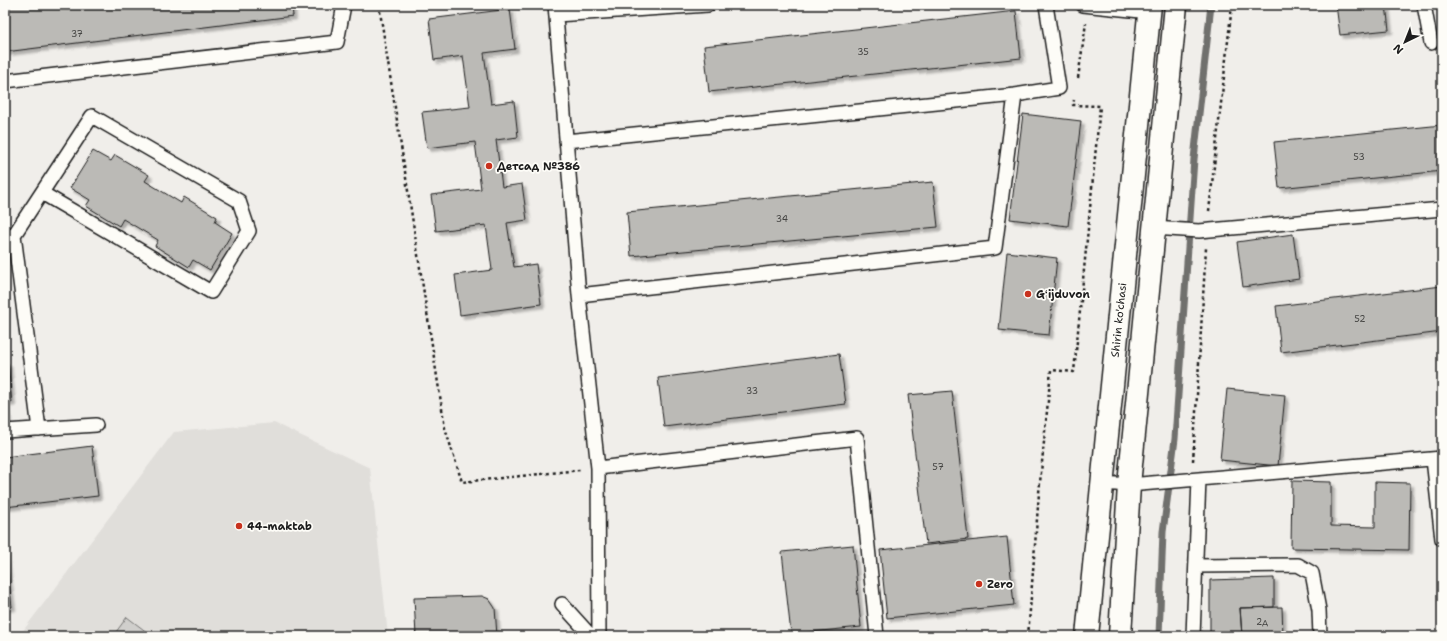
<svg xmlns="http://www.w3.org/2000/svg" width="1447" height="641" font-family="'Shantell Sans',sans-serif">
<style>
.built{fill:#e0deda}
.green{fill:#d0cfcc;stroke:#767674}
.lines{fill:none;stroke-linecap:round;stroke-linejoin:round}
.stream{stroke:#706f6d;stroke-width:7}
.building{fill:#bbbab6;stroke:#1c1c1c;filter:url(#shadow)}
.lane-casing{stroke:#1c1c1c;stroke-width:16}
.secondary-casing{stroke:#1c1c1c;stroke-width:25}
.path{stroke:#1c1c1c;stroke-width:2.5;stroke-dasharray:3 3;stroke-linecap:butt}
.lane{stroke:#fdfcf7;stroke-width:13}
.secondary{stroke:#fdfcf7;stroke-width:22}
.poi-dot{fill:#c8321e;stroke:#fdfcf7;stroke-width:1.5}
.labels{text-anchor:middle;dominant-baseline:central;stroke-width:3.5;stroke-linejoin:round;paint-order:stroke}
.number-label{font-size:9px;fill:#444442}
.poi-label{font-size:11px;font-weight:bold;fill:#1c1c1c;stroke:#fdfcf7;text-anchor:start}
.street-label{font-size:11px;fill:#1c1c1c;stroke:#fdfcf7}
</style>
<defs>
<filter id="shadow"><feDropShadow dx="3.5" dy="3.5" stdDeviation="1" flood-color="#0004"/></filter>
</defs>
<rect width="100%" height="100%" fill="#f0eeea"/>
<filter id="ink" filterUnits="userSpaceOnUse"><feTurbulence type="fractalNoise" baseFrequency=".025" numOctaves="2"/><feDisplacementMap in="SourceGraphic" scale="8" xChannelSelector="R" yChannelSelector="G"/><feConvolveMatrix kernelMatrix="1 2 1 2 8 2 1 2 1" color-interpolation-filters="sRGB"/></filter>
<g filter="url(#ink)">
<path class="built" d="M274,423L370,468L388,636H19L174,432Z"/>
<path class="green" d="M127,617L152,636H113Z"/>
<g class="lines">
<path class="stream" d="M1159,636L1163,532L1175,439L1194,159L1211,5"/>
</g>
<path class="building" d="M5,5H292L293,16L5,52Z
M1336,5H1386L1389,30L1340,35Z
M510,9L515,49L484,53L491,104L514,101L518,137L496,140L502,187L522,184L527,220L507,223L514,267L536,264L541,304L460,315L455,275L492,270L486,225L436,231L431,195L481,189L475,142L427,148L422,112L470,107L463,56L434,60L429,19Z
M1016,11L1021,58L709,92L704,46Z
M1023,114L1081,121L1068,226L1010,219Z
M1442,125V171L1279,188L1274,142Z
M93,151L111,161L115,155L149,175L145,181L181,203L184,197L217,217L215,222L232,233L210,270L193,260L189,267L155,246L158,240L123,219L119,226L86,206L90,200L70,188Z
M933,182L938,227L631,256L627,212Z
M1293,234L1299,279L1243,287L1237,242Z
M1007,252L1057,258L1049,335L999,330Z
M1442,286V332L1281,352L1276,306Z
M839,354L846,404L664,427L658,378Z
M8,363L12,402L6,403L8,423L5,424V364Z
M1227,389L1285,395L1278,466L1220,460Z
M952,391L968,539L926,544L908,395Z
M92,446L98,496L5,507V457Z
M1292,481L1331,482V526L1375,527V482L1410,483L1409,550L1291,548Z
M1007,537L1014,605L887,618L880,550Z
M853,545L861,627L791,634L782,552Z
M5,552L12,607L5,608Z
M1274,578V607L1240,608L1242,636H1210V580Z
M482,596L489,599L495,608L497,636H416L414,598Z
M1282,607L1283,636H1242L1240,608Z"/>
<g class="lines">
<defs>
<path id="lane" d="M555,5L579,295L598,468L599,636
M1083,5L1150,12
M1424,5L1431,43
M556,15L708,5
M5,81L337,42L344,5
M566,141L1015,95L1059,88L1046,5
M1153,228L1199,231L1442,209
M14,235L92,116L239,201L249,231L211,292L42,193
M5,237L14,235L39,429
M579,295L995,248L1015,95
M5,431L96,425
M1433,459L1442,539
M598,468L857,438L877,636
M1102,483L1129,485L1442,458
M1196,566L1298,565L1312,573L1319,610L1320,636
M562,604L591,636
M1193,636L1199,479"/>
<path id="secondary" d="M1087,636L1150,5
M1120,636L1129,485L1176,5"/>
</defs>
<use href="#lane" class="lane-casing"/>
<use href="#secondary" class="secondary-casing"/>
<path class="path" d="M379,5L445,428L462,482L580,470
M1078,78L1086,23
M1209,211L1232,5
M1193,461L1206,248
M1028,636L1039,493L1051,370L1074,372L1100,106L1073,105L1074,100"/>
<use href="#lane" class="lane"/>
<use href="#secondary" class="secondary"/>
</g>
</g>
<g class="poi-dot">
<circle cx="489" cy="166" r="4"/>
<circle cx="1028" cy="294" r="4"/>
<circle cx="239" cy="526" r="4"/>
<circle cx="979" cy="584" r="4"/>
</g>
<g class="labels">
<g class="number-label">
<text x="77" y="34">37</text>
<text x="863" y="52">35</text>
<text x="1359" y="157">53</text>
<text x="782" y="219">34</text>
<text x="1360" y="319">52</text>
<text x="752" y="391">33</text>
<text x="938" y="467">57</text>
<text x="1262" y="622">2д</text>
</g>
<g class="poi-label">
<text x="497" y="166">Детсад №386</text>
<text x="1036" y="294">Gʻijduvon</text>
<text x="247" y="526">44-maktab</text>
<text x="987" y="584">Zero</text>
</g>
<g class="street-label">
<text transform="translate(1119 320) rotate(-84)">Shirin ko'chasi</text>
</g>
</g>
<rect width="1447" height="641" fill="none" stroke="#fdfcf7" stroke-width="20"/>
<rect x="10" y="10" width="1427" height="621" fill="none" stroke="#1c1c1c" stroke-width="1.5" filter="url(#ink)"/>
<g transform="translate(1405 42) rotate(223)" stroke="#fdfcf7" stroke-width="3" paint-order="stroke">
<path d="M0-3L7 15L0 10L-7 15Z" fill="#1c1c1c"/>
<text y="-6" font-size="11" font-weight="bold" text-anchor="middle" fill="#1c1c1c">N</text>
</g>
</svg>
